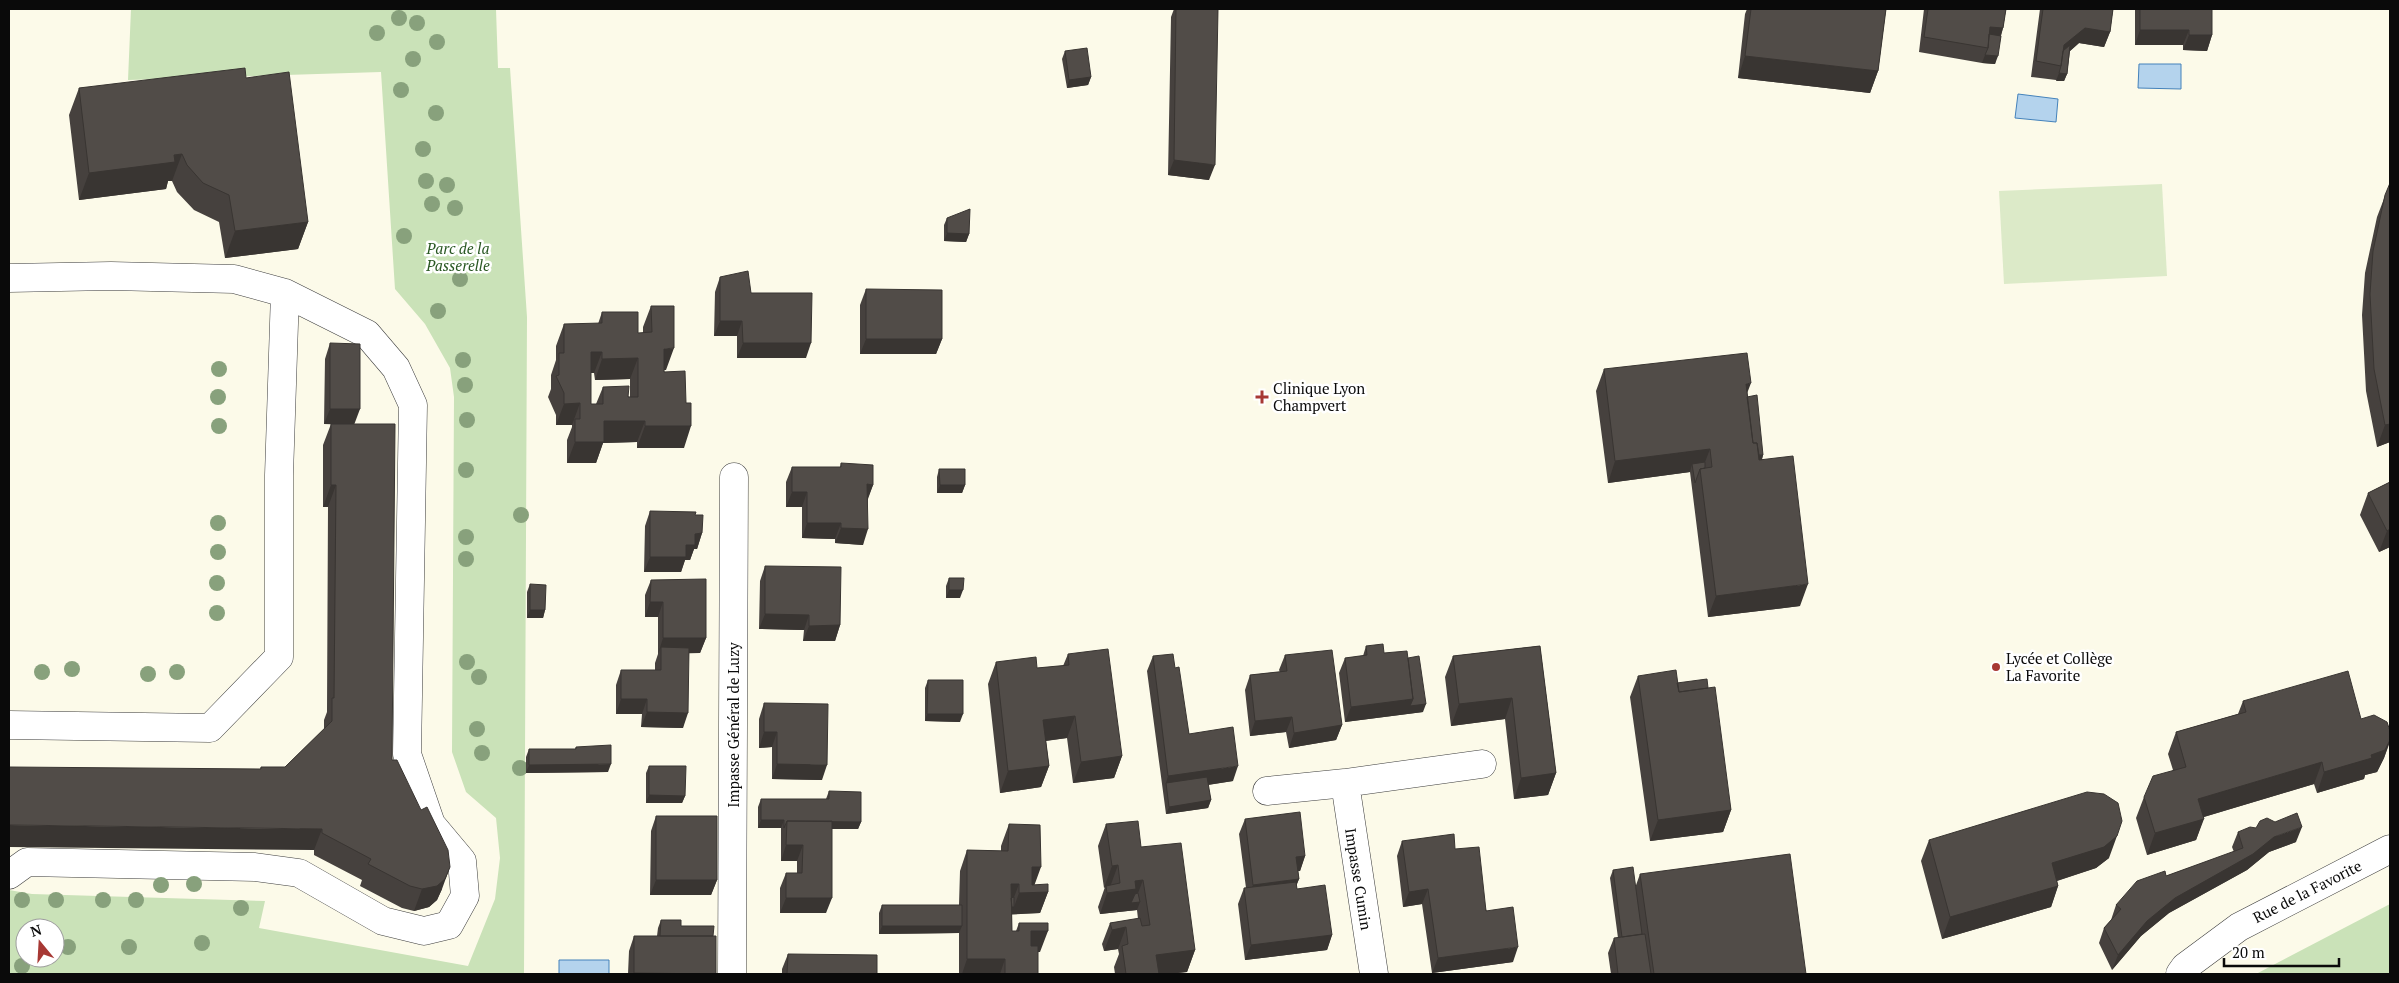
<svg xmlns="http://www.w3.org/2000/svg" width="2399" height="983" font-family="'PT Serif',serif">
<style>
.green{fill:#cae2b8;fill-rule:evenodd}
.pitch{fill:#dceac8}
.water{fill:#b4d3ed;stroke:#4482bb}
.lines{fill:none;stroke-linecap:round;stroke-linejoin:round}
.minor-casing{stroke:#3d3d3d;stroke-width:29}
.minor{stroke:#fff;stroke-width:28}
.tree{fill:#88a17c}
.wall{fill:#46413e;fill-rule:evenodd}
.shaded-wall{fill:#393532}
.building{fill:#514c48;stroke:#393532;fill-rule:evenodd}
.poi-dot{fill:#a73834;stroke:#fff;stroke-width:2}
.labels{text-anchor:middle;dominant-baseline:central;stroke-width:5;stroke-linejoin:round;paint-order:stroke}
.park-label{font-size:15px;font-style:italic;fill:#2a5823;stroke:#fff}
.poi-label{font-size:15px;fill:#0a0a0a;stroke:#fff;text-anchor:start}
.street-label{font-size:15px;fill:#0a0a0a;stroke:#fff}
</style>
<rect width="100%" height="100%" fill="#fcfae9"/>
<path class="green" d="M131,9H496L498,68H510L527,317L524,974H9V890L32,894L265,901L259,928L468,966L495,899L500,858L496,818L466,792L452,752L454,397L450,368L425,324L395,289L381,72L128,80ZM25,928H55V958H25Z
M2390,904V974H2256Z"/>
<path class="pitch" d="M2162,184L2167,276L2004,284L1999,191Z"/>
<path class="water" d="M2139,64H2181V89L2138,88Z
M2018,94L2058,99L2056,122L2015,118Z
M559,960H609V974H559Z"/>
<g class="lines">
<defs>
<path id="minor" d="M9,278L111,276L234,279L285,293L367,334L396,368L413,405L407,754L431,824L462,861L465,896L449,925L424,931L383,921L299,873L255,867L27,862L9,875
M9,725L210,728L279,657V475L285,293
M1345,783L1374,974
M1267,791L1345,783L1482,764
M732,974L734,477
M2180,974L2185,967L2239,927L2390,849"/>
</defs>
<use href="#minor" class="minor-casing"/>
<use href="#minor" class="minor"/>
</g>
<g class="tree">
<circle cx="399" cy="18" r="8"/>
<circle cx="417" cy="23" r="8"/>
<circle cx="377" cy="33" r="8"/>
<circle cx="437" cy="42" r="8"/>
<circle cx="413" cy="59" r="8"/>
<circle cx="401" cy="90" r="8"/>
<circle cx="436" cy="113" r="8"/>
<circle cx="423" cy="149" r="8"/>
<circle cx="426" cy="181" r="8"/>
<circle cx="447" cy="185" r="8"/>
<circle cx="432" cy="204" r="8"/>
<circle cx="455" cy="208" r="8"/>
<circle cx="404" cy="236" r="8"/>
<circle cx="460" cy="279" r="8"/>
<circle cx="438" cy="311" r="8"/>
<circle cx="463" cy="360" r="8"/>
<circle cx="219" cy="369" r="8"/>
<circle cx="465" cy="385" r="8"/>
<circle cx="218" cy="397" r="8"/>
<circle cx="467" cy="420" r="8"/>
<circle cx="219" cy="426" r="8"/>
<circle cx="466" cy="470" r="8"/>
<circle cx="521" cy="515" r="8"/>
<circle cx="218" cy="523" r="8"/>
<circle cx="466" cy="537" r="8"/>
<circle cx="218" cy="552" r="8"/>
<circle cx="466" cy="559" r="8"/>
<circle cx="217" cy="583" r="8"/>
<circle cx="217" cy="613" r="8"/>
<circle cx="467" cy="662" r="8"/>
<circle cx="72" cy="669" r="8"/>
<circle cx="42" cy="672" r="8"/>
<circle cx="177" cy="672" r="8"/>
<circle cx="148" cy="674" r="8"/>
<circle cx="479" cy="677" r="8"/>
<circle cx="477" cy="729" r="8"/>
<circle cx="482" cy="753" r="8"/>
<circle cx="520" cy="768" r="8"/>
<circle cx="194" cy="884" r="8"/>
<circle cx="161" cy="885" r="8"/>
<circle cx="22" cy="900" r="8"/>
<circle cx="56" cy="900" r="8"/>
<circle cx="103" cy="900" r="8"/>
<circle cx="136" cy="900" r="8"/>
<circle cx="241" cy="908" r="8"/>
<circle cx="202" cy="943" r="8"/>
<circle cx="68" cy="947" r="8"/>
<circle cx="129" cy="947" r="8"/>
<circle cx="22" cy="966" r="8"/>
</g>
<path class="wall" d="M1174,9H1218L1209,180L1168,175L1171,17Z
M1747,9H1886L1878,71L1870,93L1738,78L1745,14Z
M1924,9H2006L2003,28L2001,36L1995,64L1982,63L1919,52Z
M2040,9H2113L2110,32L2104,47L2079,43L2070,51L2067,74L2064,81L2031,77Z
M2135,9H2212V35L2207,51L2183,50V45H2135Z
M1065,51L1091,77L1088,85L1067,88L1062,59Z
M246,78L308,222L298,249L225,258L219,222L194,210L177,192L172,181H168L166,189L79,200L69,115L79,88Z
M2390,183V442L2377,447L2366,391L2362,315L2365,273L2377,217Z
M947,218L969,234L966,242L944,241V225Z
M720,277L751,293L806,358H737V336H714L715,292Z
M866,289L942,339L936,354H860V305Z
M651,306L666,370H664L684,448H637V442L603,443L596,463H567V440L572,427V425H556V415L548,397L551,389V375L556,360V346L564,324H598L602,312L638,333H643V327ZM591,373H594L595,380L630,379V397L603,387L596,404H591Z
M330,343L354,424L392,760L442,889L437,900L429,907L414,911L402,908L360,886L362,880L314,855V850L260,769L261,767H285L324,729V720L327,712L328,507H323V445L331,424H324L325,359Z
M1604,369L1747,392L1763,455L1762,459L1800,606L1708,617L1690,472L1608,483L1596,391Z
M841,463L873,485L868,499L863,545L835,543V539L802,538V507H786V482L792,467H840Z
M939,469L965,485L962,493H937V477Z
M2390,482V547L2379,552L2360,515L2368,493Z
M650,511L695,515L702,533L697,549H694L690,560H685L681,572H644L645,526Z
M765,566L840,625L835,641H803L804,630L759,629L760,581Z
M949,578L960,598H946V586Z
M651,580L706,638L700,653H689L683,728L641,727L642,714H616V685L621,670H655V663L658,654V617H645V595Z
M530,584L545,610L543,618H527V592Z
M1366,646L1384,653L1408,658L1423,712L1345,722L1339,673L1345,658L1363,656Z
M1540,646L1556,773L1548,795L1514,799L1505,719L1451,726L1445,677L1453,656Z
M1068,654L1122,756L1114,778L1073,783L1067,738L1046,741L1049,766L1041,787L1000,793L988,684L996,662L1037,668L1063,666Z
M1285,655L1342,725L1336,740L1289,748L1286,732L1250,736L1245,690L1250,675L1280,672L1279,670Z
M1153,656L1175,668L1189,734L1233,781L1208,785L1211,800L1208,808L1166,814L1147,671Z
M1638,676L1708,688L1731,810L1723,832L1650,841L1630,697Z
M928,680L960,722L925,721V688Z
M2243,701L2361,719L2390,731V742L2384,758L2377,772L2365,775L2364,779L2317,793L2314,784L2204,817L2196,840L2147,855L2136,818L2144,797L2173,770L2168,754L2176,732L2238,714Z
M764,703L822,780L772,779V747L759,748V719Z
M576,747L608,772L526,773V757L529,749H575Z
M649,766L685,796L682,803H646V773Z
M829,791L861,822L858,829H832L826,913H780V888L786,873H797V861H781V828H758V807L761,799H826Z
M656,816L717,880L711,895H650L651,831Z
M1245,819L1305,856L1300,871H1298L1299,879L1296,886L1297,889L1332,935L1327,950L1245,960L1238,904L1244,888H1246L1239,834Z
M1009,824L1034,885L1048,892L1040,913L1012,914V931H1016L1019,923L1040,952H1038V974H959V933L879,934V913L882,905H959L960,871L967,850L1001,851V846Z
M1106,824L1141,847L1195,950L1187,972L1168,974H1115L1114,967L1119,954L1118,949L1104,951L1102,944L1110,923L1138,919L1137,910L1100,914L1098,907L1105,887L1104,888L1098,846Z
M2256,828L2296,842L2269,852L2247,870L2169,913L2141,936L2112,970L2099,943L2104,928L2111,920L2116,905L2166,876L2234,852L2232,847L2238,832Z
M1929,840L2109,858L2096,868L2057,881L2058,886L2051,907L1942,939L1921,861Z
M1402,841L1455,849L1513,962L1432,973L1422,904L1403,907L1397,856Z
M1613,870L1635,888L1640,874L1806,974H1611L1608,953L1614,938H1618L1610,878Z
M661,920L713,936L716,974H628L629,951L634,936H657L658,928Z
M788,954L877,974H782V969Z"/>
<path class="shaded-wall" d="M1990,27L2003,28L1998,44L1986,42Z
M2085,28L2110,32L2104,47L2079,43L2061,59L2064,45Z
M2140,30H2189L2183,45H2135Z
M2189,35H2212L2207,51L2183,50Z
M1985,55L1998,56L1995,64L1982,63Z
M1745,56L1878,71L1870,93L1738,78Z
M2059,73L2067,74L2064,81H2056Z
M1091,77L1088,85L1067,88L1069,80Z
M182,154L172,181H168L166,189L79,200L89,173Z
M1174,160L1215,165L1209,180L1168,175Z
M308,222L298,249L225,258L235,231Z
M947,233L969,234L966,242L944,241Z
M720,321H742L737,336H714Z
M866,339H942L936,354H860Z
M743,343H811L806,358H737Z
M674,348L666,370H656L664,349Z
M591,352H602L594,373H583Z
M638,358L630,379L595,380L602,359Z
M1751,383L1743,404L1746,384Z
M580,403L572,425H556L564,404Z
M330,409H360L354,425L324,424Z
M604,421H645L637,442L603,443L596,463H567L575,442Z
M2390,424V442L2377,447L2385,425Z
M645,426H691L684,448H637Z
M1710,449L1702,470L1692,464L1690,472L1608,483L1615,461Z
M1763,455L1761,463L1748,457Z
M867,484L873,485L867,500Z
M331,485H336L328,507H323Z
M940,485H965L962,493H937Z
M792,492H807L802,507H786Z
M807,523H841L835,539L802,538Z
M841,528L868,529L863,545L835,543Z
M2390,529V547L2379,552L2387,531Z
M702,533L697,549H694L690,560H685L681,572H644L650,557L686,545L695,534Z
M1808,584L1800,606L1708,617L1716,596Z
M949,590H963L960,598H946Z
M650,602H663L658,617H645Z
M530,610H545L543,618H527Z
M765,614L809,615L804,630L759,629Z
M840,625L835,641H803L809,626Z
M663,638H706L700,653L661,654V647L658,654Z
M1512,698L1505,719L1451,726L1459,704Z
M621,699H647L642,714H616Z
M1413,699L1426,704L1423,712L1345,722L1351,707Z
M647,712L688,713L683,728L641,727Z
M927,714H963L960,722L925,721Z
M1075,716L1067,738L1036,742L1043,720Z
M1292,717L1286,732L1250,736L1255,721Z
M1342,725L1336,740L1289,748L1294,733Z
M764,732H777L772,747L759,748Z
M2390,740L2384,758L2377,772L2365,775L2364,779L2317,793L2324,772Z
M1122,756L1114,778L1073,783L1081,762Z
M2322,762L2314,784L2190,821L2198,799Z
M611,764L608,772L526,773L529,765Z
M777,764L827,765L822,780L772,779Z
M1049,766L1041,787L1000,793L1008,771Z
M1238,766L1233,781L1167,791L1166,783L1168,776Z
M1556,773L1548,795L1514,799L1521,778Z
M649,795L685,796L682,803H646Z
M1211,800L1208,808L1166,814L1169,807Z
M1731,810L1723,832L1650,841L1658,820Z
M2204,819L2196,840L2147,855L2155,833Z
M761,820H784L781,828H758Z
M830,821L861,822L858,829H829Z
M9,825L322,829L314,850L9,847Z
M2302,827L2296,842L2269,852L2247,870L2169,913L2141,936L2112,970L2118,955L2147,921L2175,898L2274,837Z
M2117,836L2109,858L2096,868L2044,885L2052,863Z
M786,845H803L797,861H781Z
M1305,856L1300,871L1290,872L1296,857Z
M1118,865L1110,887L1106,886L1104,888L1112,866Z
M450,867L442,889L437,900L429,907L414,911L422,889Z
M1032,867H1041L1033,889H1024Z
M1299,879L1293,894L1247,901L1253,885Z
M656,880H717L711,895H650Z
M1143,880L1135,901L1140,902L1137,910L1100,914L1107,893L1135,881Z
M1011,884H1019L1011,905Z
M2058,886L2051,907L1942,939L1950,917Z
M1428,889L1422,904L1403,907L1409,892Z
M1048,892L1040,913L1004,915L1007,907H1014L1019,893Z
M786,898H832L826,913H780Z
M882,926H962L959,933L879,934Z
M1126,927L1118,949L1104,951L1112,930Z
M1031,931H1048L1040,952L1023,953Z
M1332,935L1327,950L1245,960L1251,945Z
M1518,947L1513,962L1432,973L1438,958Z
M1195,950L1187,972L1168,974H1149L1156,955Z
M967,959H1005L1000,974H962Z
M634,973L716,974H633Z"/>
<path class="building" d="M1176,9H1218L1215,165L1174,160Z
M1751,9H1886L1878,71L1745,56Z
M1928,9H2006L2003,28L1990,27L1988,48L1924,37Z
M2043,9H2113L2110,32L2085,28L2064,45L2061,66L2036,61Z
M2140,9H2212V35H2189V30H2140Z
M1989,34L2001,36L1998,56L1985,55L1988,48Z
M2070,45L2067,74L2059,73L2061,66L2063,51Z
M1087,48L1091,77L1069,80L1065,51Z
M245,68L246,78L289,72L308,222L235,231L229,195L203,183L187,165L182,154L174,155L175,162L89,173L79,88Z
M2390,183V424L2385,425L2374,369L2370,294L2373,251L2385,195Z
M970,209L969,234L947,233V218Z
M748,271L751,293H812L811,343H743L742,321H720V277Z
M866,289L942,290V339H866Z
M651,306H674V348L664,349V372L685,371L686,403H691V426H645V421H604V442H575V419H580V403L564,404V393L556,376L559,375V353H564V324L602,323V312H638V333L652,332ZM591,352H602V359L638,358V397H628L629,386L603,387V404H591Z
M330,343L360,344V409H330Z
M1747,353L1751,383L1746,384L1753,443H1757L1759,460L1793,456L1808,584L1716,596L1700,469L1712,467L1710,449L1615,461L1604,369Z
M1757,395L1763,455H1759L1757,443H1753L1747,397Z
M331,424H395L392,760H397L421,810L427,807L448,850L450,867L445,879L437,886L422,889L410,886L368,864L371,859L322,833V829L9,825V767L261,769V767H285L332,721V698H334L336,485H331Z
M1705,462V468L1700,469L1695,483L1692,464Z
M841,463L873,465V485L867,484L868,529L841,528V523H807V492H792V467H841Z
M939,469H965V485H940Z
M2390,482V529L2387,531L2368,493Z
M650,511L696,512L695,515H703L702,533L695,534V545H686V557H650Z
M765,566L841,567L840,625L809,626V615L765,614Z
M949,578H964L963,590H949Z
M706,579V638H663V602H650L651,580Z
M530,584L546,585L545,610H530Z
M1383,644L1384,653L1407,651L1413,699L1351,707L1345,658L1367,655L1366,646Z
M1540,646L1556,773L1521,778L1512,698L1459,704L1453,656Z
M661,647L689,648L688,713L647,712V699H621V670H661Z
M1108,649L1122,756L1081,762L1075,716L1043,720L1049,766L1008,771L996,662L1036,657L1037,668L1069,665L1068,654Z
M1332,650L1342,725L1294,733L1292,717L1255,721L1250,675L1287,671L1285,655Z
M1173,654L1175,668L1179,667L1189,734L1233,727L1238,766L1168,776L1153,656Z
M1419,656L1426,704L1410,706L1413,699L1408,658Z
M1676,670L1679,692L1715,687L1731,810L1658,820L1638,676Z
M2348,671L2361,719L2374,715L2387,722L2390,731V740L2385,750L2371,755L2372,758L2324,772L2322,762L2198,799L2204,819L2155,833L2144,797L2153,776L2186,767L2176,732L2246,712L2243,701Z
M1707,679L1708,688L1679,692L1677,683Z
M928,680H963V714H927Z
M764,703L828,704L827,765L777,764V732H764Z
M611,745V764L529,765V749H576V747Z
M649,766H686L685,796L649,795Z
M1207,777L1211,800L1169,807L1166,783Z
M829,791L861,792V822L787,821L784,828V820H761V799H829Z
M2087,792L2104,794L2118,803L2122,821L2117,836L2104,847L2052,863L2058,886L1950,917L1929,840Z
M1300,812L1305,856L1296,857L1299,879L1253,885L1245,819Z
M2297,813L2302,827L2274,837L2253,854L2175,898L2147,921L2118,955L2104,928L2121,909L2116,905L2137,881L2165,871L2166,876L2243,848L2238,832L2250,827L2256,828L2260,821L2267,818L2275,822Z
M656,816H717V880H656Z
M787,821H832V898H786V873H802L803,845H786Z
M1138,821L1141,847L1181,843L1195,950L1156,955L1159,974H1126L1122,946L1128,944L1126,927L1112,930L1110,923L1140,918L1142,926L1150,925L1143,880L1135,881L1136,889L1107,893L1106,886L1120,883L1118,865L1112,866L1106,824Z
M1009,824L1040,825L1041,867H1032V885L1048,884V892L1019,893V884H1011L1012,931H1019V923H1048V931H1031V946H1038V974H1005V959H967V850L1008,851Z
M1454,834L1455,849L1479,847L1486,911L1513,907L1518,947L1438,958L1428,889L1409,892L1402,841Z
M1790,854L1806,974H1654L1640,874Z
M1633,867L1642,934L1622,937L1613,870Z
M1296,882L1297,889L1325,885L1332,935L1251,945L1244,888Z
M1138,893L1140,902L1131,903L1135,894Z
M1014,897V907H1012L1011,898Z
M882,905H962V926H882Z
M661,920H681V926H714L713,936H660Z
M1645,934L1651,974H1618L1614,938Z
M634,936H716V974L634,973Z
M788,954L877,955V974H787Z"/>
<g class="poi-dot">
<path d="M1259.5 389.5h5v5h5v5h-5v5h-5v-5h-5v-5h5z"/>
<circle cx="1996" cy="667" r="5"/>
</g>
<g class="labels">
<g class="park-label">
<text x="458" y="248">Parc de la<tspan x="458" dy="17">Passerelle</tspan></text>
</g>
<g class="poi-label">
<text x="1273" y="388">Clinique Lyon<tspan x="1273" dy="17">Champvert</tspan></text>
<text x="2006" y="658">Lycée et Collège<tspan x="2006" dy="17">La Favorite</tspan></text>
</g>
<g class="street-label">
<text transform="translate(733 725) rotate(-90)">Impasse Général de Luzy</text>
<text transform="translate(1359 879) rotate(81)">Impasse Cumin</text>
<text transform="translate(2307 891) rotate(-27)">Rue de la Favorite</text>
</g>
</g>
<rect width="2399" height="983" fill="none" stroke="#0a0a0a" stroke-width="20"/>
<g transform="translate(40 943) rotate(342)"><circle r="24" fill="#ffffff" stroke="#9d9d9d"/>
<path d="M0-4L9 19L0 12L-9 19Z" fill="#a73834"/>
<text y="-8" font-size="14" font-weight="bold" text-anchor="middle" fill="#0a0a0a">N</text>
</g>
<path d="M2224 958v8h115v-8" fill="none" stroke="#0a0a0a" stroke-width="2.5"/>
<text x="2232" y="958" font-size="15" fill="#0a0a0a" stroke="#ffffff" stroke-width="4" paint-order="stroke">20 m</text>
</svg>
